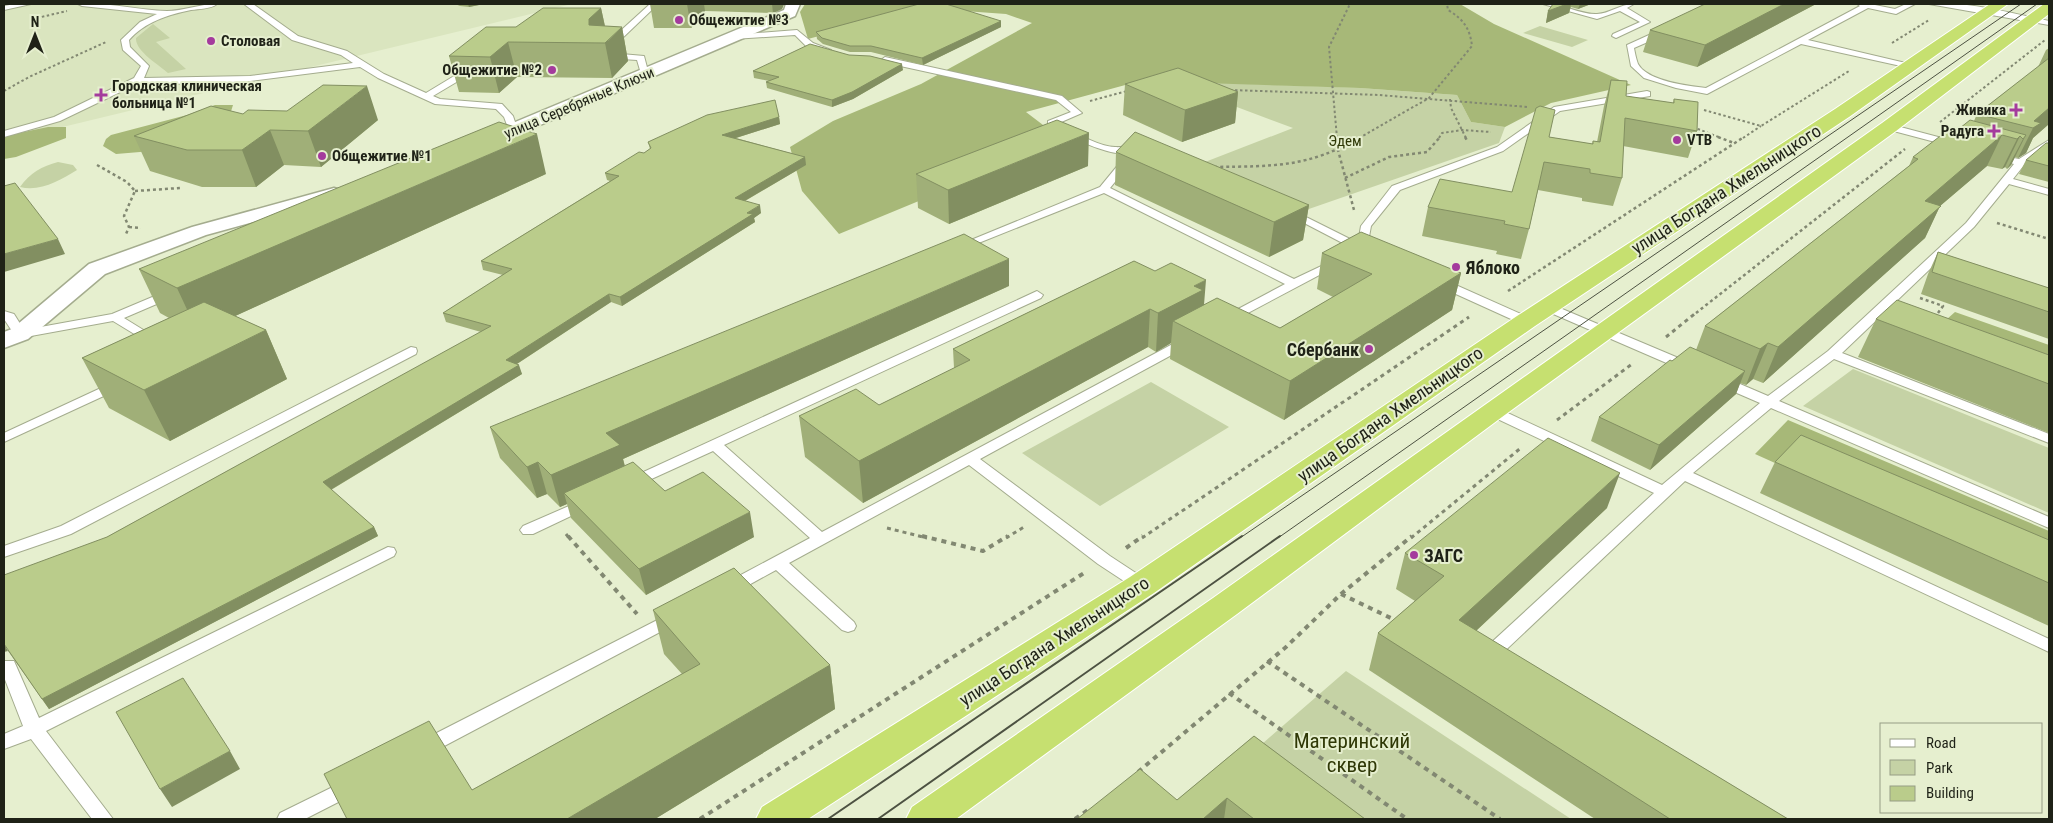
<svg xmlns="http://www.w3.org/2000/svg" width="2053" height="823" font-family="'Roboto Condensed',sans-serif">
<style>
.built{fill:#dae5bf}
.green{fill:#c5d2a5}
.forest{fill:#a7b878}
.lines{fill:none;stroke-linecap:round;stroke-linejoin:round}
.lane-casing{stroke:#a4ac8e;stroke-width:2}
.street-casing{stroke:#a4ac8e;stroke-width:3}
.highway-casing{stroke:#fff;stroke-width:2}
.path-far3{stroke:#828872;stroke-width:2;stroke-dasharray:2.5 2.5;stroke-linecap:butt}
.path-far2{stroke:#828872;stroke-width:2.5;stroke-dasharray:3 3;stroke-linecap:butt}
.path-far1{stroke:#828872;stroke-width:3;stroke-dasharray:4 4;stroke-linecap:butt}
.path{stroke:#828872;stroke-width:4;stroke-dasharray:5 5;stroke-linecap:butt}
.lane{fill:#fff;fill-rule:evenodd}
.street{fill:#fff;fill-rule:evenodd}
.highway{fill:#c6e070;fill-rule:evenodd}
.tram-far1{stroke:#4d5242;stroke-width:1}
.tram{stroke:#4d5242;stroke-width:2}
.wall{fill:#a0af78}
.shaded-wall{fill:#828f61}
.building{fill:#bacc8b;stroke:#828f61}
.poi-dot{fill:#a43b9d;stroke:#e6efcf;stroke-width:2}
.labels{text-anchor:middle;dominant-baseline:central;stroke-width:4;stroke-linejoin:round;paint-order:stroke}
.far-poi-label{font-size:15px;font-weight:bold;fill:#1f2217;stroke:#e6efcf;text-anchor:start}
.far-street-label{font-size:15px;fill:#1f2217;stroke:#e6efcf}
.far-park-label{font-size:15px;fill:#2f3806;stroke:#e6efcf}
.street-label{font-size:18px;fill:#1f2217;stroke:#e6efcf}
.poi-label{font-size:18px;font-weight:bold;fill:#1f2217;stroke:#e6efcf;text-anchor:start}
.near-park-label{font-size:21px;fill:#2f3806;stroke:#e6efcf}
</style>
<rect width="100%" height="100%" fill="#e6efcf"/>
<path class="built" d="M4,4H572L42,132L4,152Z"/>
<path class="green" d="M153,24L170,38L156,42L186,69L168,73C159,65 135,51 136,38Z
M1540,26L1588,40L1572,47L1523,33Z
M1220,83L1360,88L1457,95L1471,122L1505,127L1499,143L1306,210L1205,162L1293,128L1197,92Z
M58,162L73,165L77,170C60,180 41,192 20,187C30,173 42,166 58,162Z
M1853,369L2049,448V513L1803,406Z
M1151,382L1229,427L1100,506L1022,453Z
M1346,671L1571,819H1330L1247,757Z"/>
<path class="forest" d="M805,4H1460L1494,24L1631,85L1551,103L1505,127L1471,122L1457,95L1360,88L1140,81L1026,112L1064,141L839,234L802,191L790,147L833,121L921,84L1032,23L1006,14L922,8L808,39L800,12Z
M215,105H233L227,124L152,151L116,154L103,146L106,139L111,135L187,115Z
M48,127H66V138L16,157L4,159V136Z
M1955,312L2049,345V367L1938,327Z
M1788,420L2049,531V587L1755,454Z"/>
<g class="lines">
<defs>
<path id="lane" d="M15,4H31L4,10V6Z
M78,4C108,2 137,10 167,11C183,11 200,4 217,4C211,9 199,9 191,10C167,15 145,22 129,40L130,47L149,66L144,78L250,76L353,63L341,55L292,40L244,4H253L298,36L347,51L384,74L426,93L469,67H475V71L433,96L440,99L502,104L513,116L518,131L510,133L504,117L496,109L435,104L378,78L360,67L250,81L194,84L139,83L60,121L4,137V131L54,117L134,78L141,66L123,50L121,40L140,22L157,14L82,6Z
M650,4H658L612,48H606V44Z
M1543,4C1562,3 1581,15 1597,14C1609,14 1620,4 1634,4L1627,8L1650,22L1616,38L1612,36L1613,34L1640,22L1620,11L1597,19Z
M1857,4H1870L1895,9L1906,4H1915L1896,14L1868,8L1808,40L1910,64V68L1801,44L1707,94L1676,88L1644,78L1631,66L1627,45L1660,30H1666V34L1634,48C1635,53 1636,59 1638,64C1647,81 1688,86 1706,88L1860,6Z
M1929,4C1969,1 2010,13 2049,21V25Z
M797,30L813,43L831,50L827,52L807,47L795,35L733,39L729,37L733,35Z
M610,53L644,56L649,75L642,77L637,60L607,58L606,56Z
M885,57L1062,96L1082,113L1059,123C1075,132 1096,146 1115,147C1123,148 1135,143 1142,149C1123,166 1067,135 1048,125V121L1071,112L1056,100L882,62L881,60Z
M1647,91L1650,92V96L1560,111L1503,151L1400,190L1371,226L1366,253H1358L1356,250L1285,213L1290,210L1294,211L1358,243L1361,226L1392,186L1497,147L1554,107Z
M1889,124L1957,142L1959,144L1954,147L1886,129V125Z
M2049,140V147L2024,165L2013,179L2049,189V195L2009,184L1974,227L1842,353L2049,434V443L1834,359L1779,401L2049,517V528L1771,408L1693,473L2049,639V652L1685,481L1493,662L1487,664L1481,662L1478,657L1481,652L1654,493L1487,414L1485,411L1487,408H1497L1662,485L1760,403L1716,384L1714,381L1716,378H1726L1768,396L1828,351L1966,223L2014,164L1993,158V154L2019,159Z
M1127,158L1132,161L1110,188L1294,279L1332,261L1336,260L1342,263L1229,323L1223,319L1225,316L1285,284L1104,193L981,242L977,243L971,240L1100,187L1123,159Z
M1440,278L1530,318L1532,321L1526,325L1522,324L1436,285L1434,282Z
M169,290L173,291L175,294L173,297L124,318L158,339L160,342L158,345L154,346L113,321L20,338L16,337L4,319V311L14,314L24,330L112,314Z
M1037,291L1043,295L1041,298L724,445L822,532L1182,339H1190L1192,342L1190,345L980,459L1110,556L1148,581L1150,585L1148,589H1136L1098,564L969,465L789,563L854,622L856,626L854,630L848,632L842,630L776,570L736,592H724L722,588L724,584L810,538L713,451L636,486H626L624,483L626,480Z
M1548,303L1695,365L1697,368L1690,372L1685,371L1544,310L1542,307L1544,304Z
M411,347L416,348L417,351L416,354L71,534L4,557V546L61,526Z
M116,381L123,385L121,388L4,442V433Z
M585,499L593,504L590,507L533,534H523L520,530L523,526Z
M388,547L394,548L396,552L394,556L46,731L113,819H92L31,739L4,749V734L23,726L4,677V661H14L39,718Z
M673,612L679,614L681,618L679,622L431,753L424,756L417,753L415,748L417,743Z
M349,779L356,781L359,787L356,793L305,819H277L280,813Z"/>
<path id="street" d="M786,4H800L795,16L491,146H477L475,142L477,138L784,10Z
M334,188L341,190L344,194L341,198L206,235L105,274L28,339L4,348V332L12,329L89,264L192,227Z"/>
<path id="highway" d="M1990,4H2008L1849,117L1535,326L1154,593L808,819H756L762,807L1130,577L1517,316L1835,109Z
M2044,4H2049V14L1896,131L1502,417L1237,614L956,819H906L912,807L1213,598L1882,123Z"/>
</defs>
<use href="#lane" class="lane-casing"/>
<use href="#street" class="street-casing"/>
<use href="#highway" class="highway-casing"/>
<path class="path-far3" d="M37,18L67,11
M1892,43L1929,20
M1230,90L1379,95L1528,107
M4,91L29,77L106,42
M1450,99L1451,108L1466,138
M1090,101L1127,91
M1704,110L1761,126L1849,71
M1940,122L2045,40
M1693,127L1721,138
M1337,138L1329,47L1350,4
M1359,138L1429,98L1472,46C1470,28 1463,19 1448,10L1447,4
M1439,138L1442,133L1462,130L1491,132
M1743,138L1761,126"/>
<path class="path-far2" d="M1337,137L1338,150L1354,210
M1465,137L1468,142
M1718,137L1734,143
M97,165L127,182L135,191L124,216L129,227L126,234
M1214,167C1274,166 1307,168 1361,137
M1345,178L1389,157L1427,152L1440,137
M135,191L180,188
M1997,223L2049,239
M129,227L141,228
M1508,291L1744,137
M1920,298L1943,306L1938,313
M1696,313L1905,149"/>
<path class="path-far1" d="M1935,318L1939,312
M1666,337L1697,312
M1557,420L1632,364
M887,528L927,538
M566,534L569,538
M1006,538L1024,527
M1142,538L1469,317
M1411,538L1522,447"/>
<path class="path" d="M568,536L637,614
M922,536L983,551L1008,536
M1126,548L1143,536
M1341,594L1397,621
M1267,661L1500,819
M1229,693L1407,819
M1138,772L1286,647L1341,594L1412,536
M700,819L1084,573
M1075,819L1091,808"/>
<use href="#lane" class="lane"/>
<use href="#street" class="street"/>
<use href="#highway" class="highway"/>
<path class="tram-far1" d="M1240,538L2021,4
M1278,538L2037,4"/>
<path class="tram" d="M828,819L1242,536
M878,819L1280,536"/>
</g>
<path class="wall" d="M455,4H484L469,7L460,6Z
M650,4H784L782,9L773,13L705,11L691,28H654Z
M1553,4H1591L1578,9L1571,7L1569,13L1546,23L1548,11Z
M1816,4L1697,67L1643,52L1650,30Z
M601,8L605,26L622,27L628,61L612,78L517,77L499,93L459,92L449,56L516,27Z
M1001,21V27L923,65L871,52H850L823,44L817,39L816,32Z
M2049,48V124L2033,138L2026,153L2018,158L2015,157L2011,165L2007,169L2005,167L2002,169L1987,166L1940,206L1925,238L1763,383L1753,379L1746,385L1740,383L1736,394L1650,470L1591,441L1599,417L1672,361L1696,350L1705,326L1909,166L1913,157L1955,132L1974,121L1977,114L2038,67L2046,50Z
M903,70L853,99L832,107L767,88L766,82L769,81L754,78L753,71Z
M1611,80L1626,96L1673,103L1674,99L1697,131L1688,158L1623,146L1622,178L1613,206L1582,201V198L1538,190L1529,229L1521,259L1496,254L1497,251L1422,236L1428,207L1512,192L1549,137L1592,144L1593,141L1597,142L1604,106Z
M1125,84L1238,92L1235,123L1182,142L1123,115Z
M243,114L378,120L321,167L284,165L256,187H202L150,171L134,136Z
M779,117L780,124L736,138L805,157L806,165L745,201L761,213L754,218L755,222L622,306L611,302L517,364L522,374L331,490L374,527L378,536L49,709L8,651L107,537L481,332L446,322L443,313L503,275L483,270L481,261L610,181L607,180L605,173L644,153L650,149L648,142Z
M2049,143V182L2019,174L2026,160Z
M1116,152L1309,205L1303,240L1269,257L1115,185Z
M1088,166L949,224L918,208L916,174Z
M546,174L235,316L266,330L287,379L170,441L109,408L82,358L169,318L160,313L139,269Z
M1938,252L2049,288V339L1921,294L1928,274Z
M1322,253L1461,273L1452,310L1284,420L1170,359L1171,343L1156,352L1148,347L863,503L805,457L799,416L879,405L954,368L953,349L1134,261L1204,305L1280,328L1333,297L1317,289Z
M1009,286L623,459L625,466L665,491L754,537L646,595L571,518L567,504L560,507L547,494L537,498L500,458L490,427Z
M1876,319L2049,355V433L1858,357Z
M1775,462L2049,540V626L1760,493Z
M1607,508L1476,631L1788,819H1595L1369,670L1378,633L1415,601L1396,589L1405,553Z
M653,610L830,665L835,709L655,819H347L472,790L682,674L664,654Z
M1254,736L1365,819H1077L1177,800Z"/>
<path class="shaded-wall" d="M468,4H484L469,7Z
M687,4H704L705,11L691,28Z
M772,4H784L782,9L773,13Z
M1567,4H1571L1569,13L1546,23L1548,11Z
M1580,4H1591L1578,9Z
M1784,4H1816L1697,67L1705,45Z
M601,8L608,41L622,27L628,61L612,78L605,43L589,25V19Z
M1001,21V27L923,65L922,58Z
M508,42L517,77L499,93L490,57Z
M902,64L903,70L853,99L832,107V100Z
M367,86L378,120L321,167L308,131Z
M1238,92L1235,123L1182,142L1185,110Z
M2049,108V124L2033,138L2026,153L2018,158L2033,128L2034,121Z
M779,117L780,124L723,142L722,135Z
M270,130L284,165L256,187L242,150Z
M1089,133L1088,166L949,224L948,190Z
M537,134L546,174L198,333L177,288Z
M2002,135L1987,166L1940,206L1925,238L1763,383L1778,347L1925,201Z
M2026,135L2011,165L2007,169L2023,139Z
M2020,136L2005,167L2002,169L2017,139Z
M805,157L806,165L736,206L735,198Z
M760,205L761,213L754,218L755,222L622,306L620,297Z
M1309,205L1303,240L1269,257L1274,222Z
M58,239L65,254L4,272V254Z
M1009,259V286L623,459L627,476L564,493L567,504L560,507L551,475L606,433Z
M1461,273L1452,310L1284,420L1290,381Z
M1206,280L1203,317L1173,321L1171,343L1156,352L1158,313L1194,286Z
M609,294L611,302L509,369L506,360Z
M1150,309L1148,347L863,503L859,461Z
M266,330L287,379L170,441L144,390Z
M1768,343L1753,379L1746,385L1760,349Z
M519,365L522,374L327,492L323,482Z
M1745,371L1736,394L1650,470L1659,445Z
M538,462L547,494L537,498L527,467Z
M1620,473L1607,508L1448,657L1459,620Z
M750,512L754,537L646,595L639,569Z
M374,527L378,536L49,709L42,699Z
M4,644L8,651L4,652Z
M830,665L835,709L655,819H567Z
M230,751L240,769L172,807L160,789Z
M1227,798L1224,819H1203Z"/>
<path class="building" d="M919,4H946L1001,21L922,58L871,46H850L822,38L816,32Z
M1553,4H1567L1548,11Z
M1705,4H1784L1705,45L1650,30Z
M543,8H601L589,19V25L622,27L605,43L508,42L490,57L449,56L486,27H516Z
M810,44L849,55L870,56L902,64L852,92L832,100L766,82L779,77L753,71Z
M2049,58V108L2034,121L2041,123L2033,128L1977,114Z
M1178,68L1238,92L1185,110L1125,84Z
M1611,80L1627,81L1626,96L1674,103V99L1698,102L1697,131L1625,118L1622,178L1590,173V169L1544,162L1529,229L1504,224L1505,221L1428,207L1440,179L1512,192L1536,108L1540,106L1555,110L1549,137L1593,144V141L1600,142Z
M323,85L367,86L308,131L270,130L242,150H187L134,136L211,106L243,114L248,110L287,111Z
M775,100L779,117L722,135L805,157L735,198L760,205L747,213L753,214L620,297L609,294L506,360L519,365L323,482L374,527L42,699L4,644V575L107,537L491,326L443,313L512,269L481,261L619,176L605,173L639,152L644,153L651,148L648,142L707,115Z
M1057,120L1089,133L948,190L916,174Z
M1970,120L2026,135L2023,139L2020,136L2017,139L2002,135L1925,201L1941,206L1778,347L1768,343L1760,349L1705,326L1918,159L1913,157L1948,130L1955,132Z
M499,122L537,134L177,288L139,269Z
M1135,132L1309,205L1274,222L1116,152Z
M2046,143H2049V166L2026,160Z
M15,183L58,239L4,254V186Z
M1361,232L1461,273L1290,381L1173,321L1217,298L1280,328L1372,274L1322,253Z
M964,234L1009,259L606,433L620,445L551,475L538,462L527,467L490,427Z
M1938,252L2049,288V312L1932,272Z
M1134,261L1155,271L1171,263L1206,280L1194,286L1203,290L1158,313L1150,309L859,461L799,416L856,389L879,405L970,360L953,349Z
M1897,300L2049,355V384L1876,319Z
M204,302L266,330L144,390L82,358Z
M1690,347L1745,371L1659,445L1599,417L1670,360L1672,361Z
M1801,435L2049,540V583L1775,462Z
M1548,438L1620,473L1459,620L1788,819H1670L1378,633L1444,576L1405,553Z
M633,462L665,491L703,472L750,512L639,569L564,493Z
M734,568L830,665L567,819H347L324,774L429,721L472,790L700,664L653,610Z
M183,678L230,751L160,789L116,712Z
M1254,736L1365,819H1254L1227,798L1203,819H1077L1140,769L1177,800Z"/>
<g class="poi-dot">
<circle cx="679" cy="20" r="5"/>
<circle cx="211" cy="41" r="5"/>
<circle cx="552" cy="70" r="5"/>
<path d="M98.5 87.5h5v5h5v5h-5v5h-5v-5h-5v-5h5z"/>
<path d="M2013.5 102.5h5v5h5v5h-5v5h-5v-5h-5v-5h5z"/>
<path d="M1991.5 123.5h5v5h5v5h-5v5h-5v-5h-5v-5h5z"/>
<circle cx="1677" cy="140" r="5"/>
<circle cx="322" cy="156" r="5"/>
<circle cx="1456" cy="267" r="5"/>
<circle cx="1369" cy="349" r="5"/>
<circle cx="1414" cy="555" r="5"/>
</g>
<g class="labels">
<g class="far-poi-label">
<text x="689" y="20">Общежитие №3</text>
<text x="221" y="41">Столовая</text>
<text x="542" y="70" text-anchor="end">Общежитие №2</text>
<text x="112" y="86">Городская клиническая<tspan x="112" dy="17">больница №1</tspan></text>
<text x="2006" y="110" text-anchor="end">Живика</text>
<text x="1984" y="131" text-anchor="end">Радуга</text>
<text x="1687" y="140">VTB</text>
<text x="332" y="156">Общежитие №1</text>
</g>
<g class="far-street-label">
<text transform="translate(579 103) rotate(-23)">улица Серебряные Ключи</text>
</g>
<g class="far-park-label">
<text x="1345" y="141">Эдем</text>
</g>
<g class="street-label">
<text transform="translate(1726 189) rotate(-33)">улица Богдана Хмельницкого</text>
<text transform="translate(1390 414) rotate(-35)">улица Богдана Хмельницкого</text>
<text transform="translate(1054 641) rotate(-33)">улица Богдана Хмельницкого</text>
</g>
<g class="poi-label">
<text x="1466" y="267">Яблоко</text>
<text x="1359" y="349" text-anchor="end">Сбербанк</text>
<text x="1424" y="555">ЗАГС</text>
</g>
<g class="near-park-label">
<text x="1352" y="741">Материнский<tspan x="1352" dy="24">сквер</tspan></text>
</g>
</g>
<rect width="2053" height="823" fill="none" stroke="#1f2217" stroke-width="10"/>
<rect x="1880" y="723" width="162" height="90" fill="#e6efcf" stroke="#969d85"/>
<rect x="1890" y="739" width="25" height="8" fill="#ffffff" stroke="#969d85"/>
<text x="1926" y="748" font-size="15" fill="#1f2217">Road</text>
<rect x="1890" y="760" width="25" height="15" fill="#c5d2a5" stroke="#969d85"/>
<text x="1926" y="773" font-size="15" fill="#1f2217">Park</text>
<rect x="1890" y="786" width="25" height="15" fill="#bacc8b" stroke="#969d85"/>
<text x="1926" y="798" font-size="15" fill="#1f2217">Building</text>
<g transform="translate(35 35)" stroke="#e6efcf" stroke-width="4" paint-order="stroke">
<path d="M0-4L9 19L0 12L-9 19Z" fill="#1f2217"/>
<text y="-8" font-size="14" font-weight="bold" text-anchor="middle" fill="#1f2217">N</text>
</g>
</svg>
